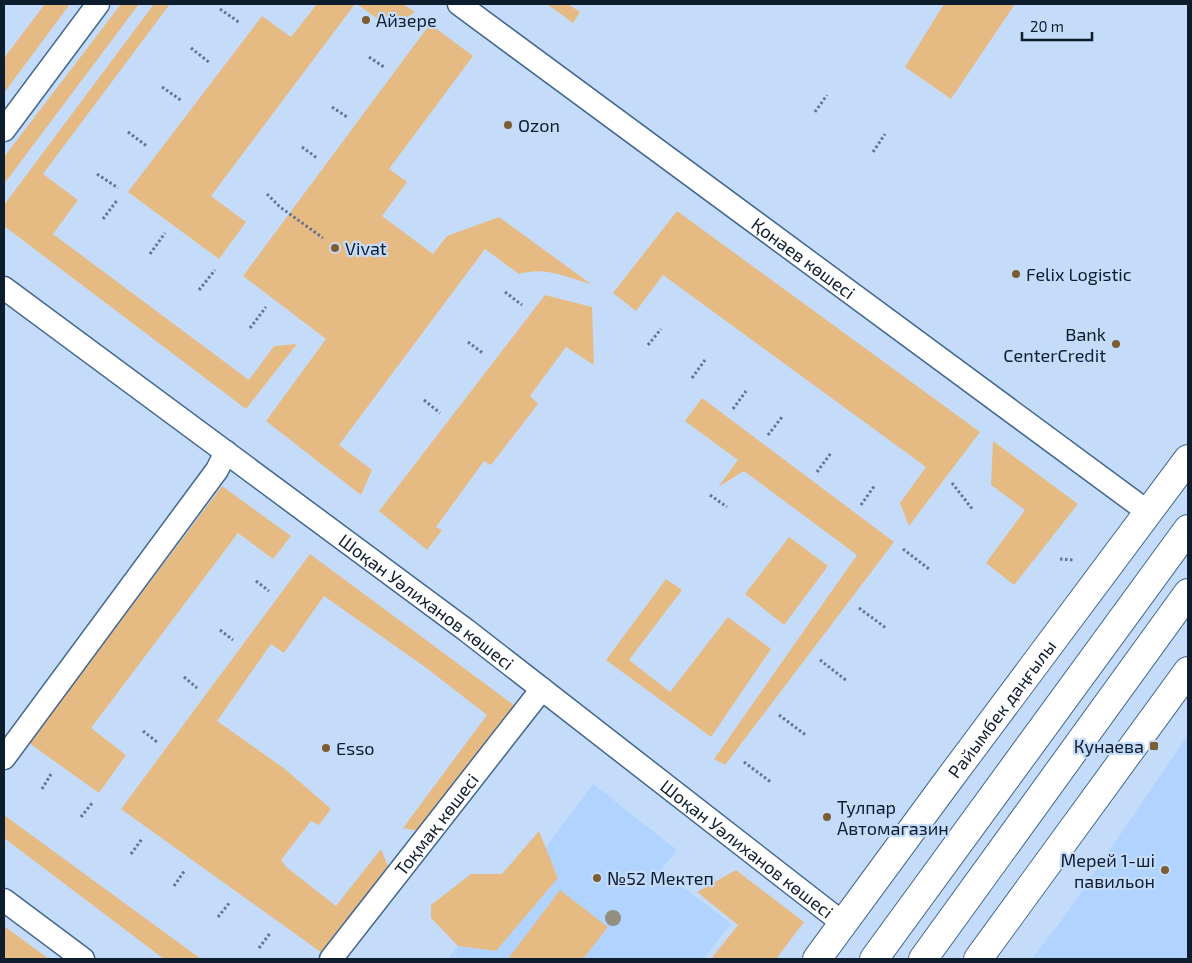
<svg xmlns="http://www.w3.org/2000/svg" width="1192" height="963" font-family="'Exo 2',sans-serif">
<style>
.built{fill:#b0d4ff}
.green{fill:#e6bb83}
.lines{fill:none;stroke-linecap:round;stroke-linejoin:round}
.minor-casing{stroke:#426690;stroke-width:25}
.major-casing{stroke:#426690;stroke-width:30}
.path{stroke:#62768c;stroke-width:3;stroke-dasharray:2.5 2.5;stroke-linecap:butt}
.minor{stroke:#fff;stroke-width:22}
.major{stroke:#fff;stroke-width:28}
.tree{fill:#958d7e}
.poi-dot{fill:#7c5c32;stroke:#c4dcf9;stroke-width:2}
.labels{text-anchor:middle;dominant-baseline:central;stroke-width:4.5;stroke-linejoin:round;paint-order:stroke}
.poi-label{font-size:18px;fill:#0e1d2e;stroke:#c4dcf9;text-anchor:start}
.street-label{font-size:18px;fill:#0e1d2e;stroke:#c4dcf9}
</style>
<rect width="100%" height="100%" fill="#c4dcf9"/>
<path class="built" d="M1188,735V959H1032L1064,917Z
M593,784L677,850L661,870L731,924L703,959H448L484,912L493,918Z"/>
<path class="green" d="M45,4H70L4,93V58Z
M121,4H139L4,184V157Z
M154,4H170L43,174L78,200L53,234L249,380L274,346L297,344L246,409L4,226V205Z
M317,4H355L211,196L246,222L219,259L128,192L262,16L291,37Z
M357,4H403L415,12L390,28Z
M547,4H568L580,12L573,23Z
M944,4H1015L951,99L905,67Z
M430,24L473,56L389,169L407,182L382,216L433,254L447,236L499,217L591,284C566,277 545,266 519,274L485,249L339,445L372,470L361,495L266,421L326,339L243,276Z
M677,211L980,432L909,526L900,503L926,467L663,275L636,311L613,293Z
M545,295L592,307L594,365L566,347L530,396L538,404L491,465L484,461L436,527L442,530L427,550L379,511Z
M702,398L894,542L725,765L714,759L857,555L744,471L718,487L738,460L685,421Z
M993,441L1078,504L1014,585L986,563L1025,510L991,485Z
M222,486L291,536L273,559L238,533L91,728L126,755L99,793L29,743Z
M789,537L828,566L784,625L745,594Z
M310,554L515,706L418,831L403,828L487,715L425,667L324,596L284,653L271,644L217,721L285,769L331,809L319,825L311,821L281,860L286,867L336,906L381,849L388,866L322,953L121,809Z
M666,579L682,590L629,660L670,692L728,617L771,649L711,737L606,660Z
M4,815L201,959H164L4,838Z
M539,831L558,878L496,951L458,946L431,918V905L471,874H502Z
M736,870L804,922L776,959H711L738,925L697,892Z
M560,890L608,927L583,959H508Z
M4,926L49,959H4Z"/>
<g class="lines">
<defs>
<g id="minor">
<path id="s1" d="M459,4L1148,512"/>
<path d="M4,130L98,4"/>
<path id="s2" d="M4,288L466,630L844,924"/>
<path d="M4,758L217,470L226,452"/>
<path d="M4,900L83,959"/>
<path id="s3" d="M331,959L542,689"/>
</g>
<g id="major">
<path id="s4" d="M817,959L947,782L1188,459"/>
<path d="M874,959L1188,529"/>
<path d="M923,959L1188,593"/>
<path d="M978,959L1188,671"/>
</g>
</defs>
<use href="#minor" class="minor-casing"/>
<use href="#major" class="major-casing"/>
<path class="path" d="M220,9L240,23
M191,48L210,63
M369,57L384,67
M162,87L182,101
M332,107L347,117
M815,112L827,95
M128,132L148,147
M302,147L317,158
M873,152L885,134
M97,174L118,188
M267,194L280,207L323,238
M103,219L118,199
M150,254L165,233
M199,290L215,270
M505,292L522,305
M250,328L266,307
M468,342L484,354
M648,345L661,329
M692,378L705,360
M424,400L440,413
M733,409L746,391
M768,435L782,417
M817,472L831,453
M952,483L973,510
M710,495L727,507
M861,505L875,485
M903,549L929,569
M1060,559L1073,560
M256,581L269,591
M859,608L886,628
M220,630L233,640
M820,660L847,681
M184,677L197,688
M779,715L807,736
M143,731L157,742
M744,762L772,783
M42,789L51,774
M81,817L92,803
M131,854L142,839
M174,886L185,870
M218,917L230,902
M259,948L271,932"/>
<use href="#minor" class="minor"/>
<use href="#major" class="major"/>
</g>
<circle class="tree" cx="613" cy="918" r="8"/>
<g class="poi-dot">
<circle cx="366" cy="20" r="5"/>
<circle cx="508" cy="125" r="5"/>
<circle cx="335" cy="248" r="5"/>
<circle cx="1016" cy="274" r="5"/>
<circle cx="1116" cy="344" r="5"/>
<rect x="1149" y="741" width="10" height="10" rx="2.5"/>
<circle cx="326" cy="748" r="5"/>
<circle cx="827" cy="817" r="5"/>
<circle cx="1165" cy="870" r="5"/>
<circle cx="597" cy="878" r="5"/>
</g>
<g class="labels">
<g class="poi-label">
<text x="376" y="20">Айзере</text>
<text x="518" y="125">Ozon</text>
<text x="345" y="248">Vivat</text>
<text x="1026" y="274">Felix Logistic</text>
<text x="1106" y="334" text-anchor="end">Bank<tspan x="1106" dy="21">CenterCredit</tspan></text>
<text x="1144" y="746" text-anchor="end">Кунаева</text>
<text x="336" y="748">Esso</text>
<text x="837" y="807">Тулпар<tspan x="837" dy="21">Автомагазин</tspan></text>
<text x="1155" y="860" text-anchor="end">Мерей 1-ші<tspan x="1155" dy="21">павильон</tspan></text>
<text x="607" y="878">№52 Мектеп</text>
</g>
<g class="street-label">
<text stroke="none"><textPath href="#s1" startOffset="428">Қонаев көшесі</textPath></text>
<text stroke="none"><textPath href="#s2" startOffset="526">Шоқан Уәлиханов көшесі</textPath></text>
<text stroke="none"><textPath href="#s4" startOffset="311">Райымбек даңғылы</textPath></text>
<text stroke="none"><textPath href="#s3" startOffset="171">Тоқмақ көшесі</textPath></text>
<text stroke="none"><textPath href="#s2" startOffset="931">Шоқан Уәлиханов көшесі</textPath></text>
</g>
</g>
<rect width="1192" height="963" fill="none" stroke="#0e1d2e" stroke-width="10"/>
<path d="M1022 32v8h70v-8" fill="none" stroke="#0e1d2e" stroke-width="2.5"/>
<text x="1030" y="32" font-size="15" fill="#0e1d2e" stroke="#c4dcf9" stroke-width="4" paint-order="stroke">20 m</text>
</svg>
